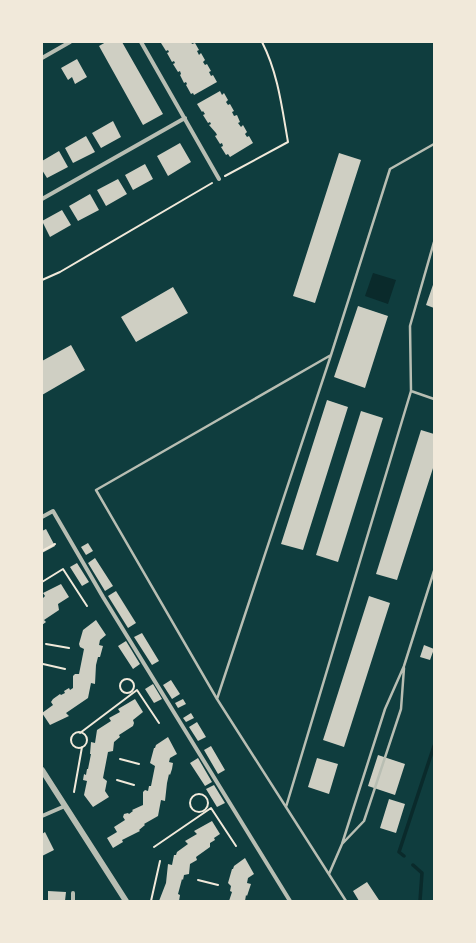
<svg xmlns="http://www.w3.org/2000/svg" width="476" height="943" font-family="'IBM Plex Sans',sans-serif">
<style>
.water{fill:#0a2a2b}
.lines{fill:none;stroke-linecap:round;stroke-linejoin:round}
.stream{stroke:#0a2a2b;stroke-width:3.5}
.building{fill:#cfcfc3}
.path{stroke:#f1e9da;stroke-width:2}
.service{stroke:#b8beb3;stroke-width:2.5}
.minor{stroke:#b8beb3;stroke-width:4}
.tertiary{stroke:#b8beb3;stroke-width:6}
</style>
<rect width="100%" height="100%" fill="#0f3d3e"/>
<path class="water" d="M373,273L396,280L388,304L365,296Z"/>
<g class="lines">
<path class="stream" d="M404,856L399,852L434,746
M413,865L422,873L420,901"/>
</g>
<path class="building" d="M106,42H122L163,114L143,125L99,46Z
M162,42H191L192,44L195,43L199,50L197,51L199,55L201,53L205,60L203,62L205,65L207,64L211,71L209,72L211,76L213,75L217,82L194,95L193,93L191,94L186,85L187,84L186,82L184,83L180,75L181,74L180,71L178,72L173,64L175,63L174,61L172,62L167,53L169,52L168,50L166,51L161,43Z
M77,59L87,77L75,84L72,77L68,80L61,68Z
M220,91L222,95L224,93L228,100L226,102L228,105L230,104L234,111L232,112L234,116L237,115L240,122L238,123L241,127L243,125L247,132L245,134L247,137L249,136L253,143L230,157L228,154L226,155L221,147L223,146L222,143L220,144L215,136L217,135L216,133L209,125L211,124L210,122L208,123L203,115L205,114L203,111L202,112L197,104Z
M113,121L121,137L101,148L92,133Z
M86,136L95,152L73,163L65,148Z
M180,143L191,162L168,176L157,156Z
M59,151L68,167L47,178L42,170V161Z
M339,153L361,160L315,303L293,296Z
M145,164L153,179L133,190L125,175Z
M118,179L127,194L106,206L97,190Z
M90,194L99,210L78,221L69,206Z
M62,210L71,225L50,237L42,221Z
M434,282V308L426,305Z
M173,287L188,313L136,342L121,317Z
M358,306L388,316L365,388L334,377Z
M71,345L85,370L42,395V361Z
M327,400L348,407L303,550L281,544Z
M361,411L383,418L338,562L316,555Z
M421,430L434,434V465L397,580L376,574Z
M46,529L55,546L42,553V531Z
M88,543L93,551L86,555L81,547Z
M95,558L113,586L105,591L88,563Z
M77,563L89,582L82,586L70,567Z
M61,584L69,597L58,604L59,610L44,620L46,622L42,625V599L45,596L43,593Z
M116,591L136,623L128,628L108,596Z
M369,596L390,603L344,747L323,740Z
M96,620L106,635L100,640L99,645L103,646L100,657H98L96,665L95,684L91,683L88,698L66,713L69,716L50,725L42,713L53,705L51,702L53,699L60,694L61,695L65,693L64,691L69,688L70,690L73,688V676L75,674H79L84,649L80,647L79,644L83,630Z
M142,633L159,661L152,665L134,637Z
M126,641L140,664L133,669L118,646Z
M424,645L434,649L430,660L420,657Z
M171,680L180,694L172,699L163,685Z
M153,684L162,699L154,703L145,689Z
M135,699L143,712L133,720L134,723L133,726L119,735L120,737L114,742L113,751L108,752L103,778L107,781L105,791L109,797L93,807L84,795L87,781L83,780L84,774L86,775L87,769H88L91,754H90L91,742L95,743L97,730L111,721L109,718L120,712L118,709Z
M183,699L186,704L178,708L175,703Z
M191,713L194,718L186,722L183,718Z
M197,722L206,737L198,741L189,727Z
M168,737L177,754L170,758L169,762L173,763L172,769L170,775L169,774L167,783L165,801L161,800L158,816L144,824L145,825L139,830L140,831L122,840L123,842L113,848L107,838L117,832L114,827L125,820L123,817L124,814L128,813L129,814L133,811L132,810L143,805V792L145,790L148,791L149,786H151L155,766L150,763L154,748H155L156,745Z
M211,746L225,770L218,774L204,750Z
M378,755L405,764L395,795L368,786Z
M198,758L212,782L205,786L190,763Z
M317,758L338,764L329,794L308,787Z
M214,785L225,803L217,807L206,789Z
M389,799L405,804L396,833L380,828Z
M212,821L220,834L214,838L215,840L210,843V847L196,857L197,860L190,864L189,874L184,875L183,880L182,879L178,894L180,895L179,901H159L166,883L168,864L172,865L174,855H176L177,852L188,844L185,841L197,834L194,831Z
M45,832L54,850L42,856V834Z
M245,858L254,874L248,878L247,883L251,884L247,896L246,895L245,901H229L232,892L230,891L231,886L228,883L232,869H233L234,866Z
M367,882L379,900L380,901H359L353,891Z
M48,891L66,892L65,901H48Z"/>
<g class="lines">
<path class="path" d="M225,176L288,142C282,108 278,73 262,42
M42,280L60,272L212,183
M42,551L55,544
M42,582L63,569L87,606
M46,644L69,648
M43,664L65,669
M120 686a7 7 0 1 1 14 0a7 7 0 1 1-14 0Z
M71 740a8 8 0 1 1 16 0a8 8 0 1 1-16 0Z
M80,733L137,690L159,723
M120,759L139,764
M117,780L134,785
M74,792L82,747
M190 803a9 9 0 1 1 18 0a9 9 0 1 1-18 0Z
M154,847L211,808L236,846
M198,880L218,885
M151,901L160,861"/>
<path class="service" d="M434,242L410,326L411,391L434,399
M331,355L390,169L434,144
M217,699L331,355L96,490L217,699L346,901
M286,807L411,391
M342,844L364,821L401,709L404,668
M329,874L342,844L385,709L404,666L434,571"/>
<path class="minor" d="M141,42L219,179
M42,58L70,42
M42,199L185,118
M42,517L53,511L103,597L290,901
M42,816L65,806
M73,901V893"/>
<path class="tertiary" d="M42,770L126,901"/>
</g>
<rect width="476" height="943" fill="none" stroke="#f1e9da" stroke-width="86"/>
</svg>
